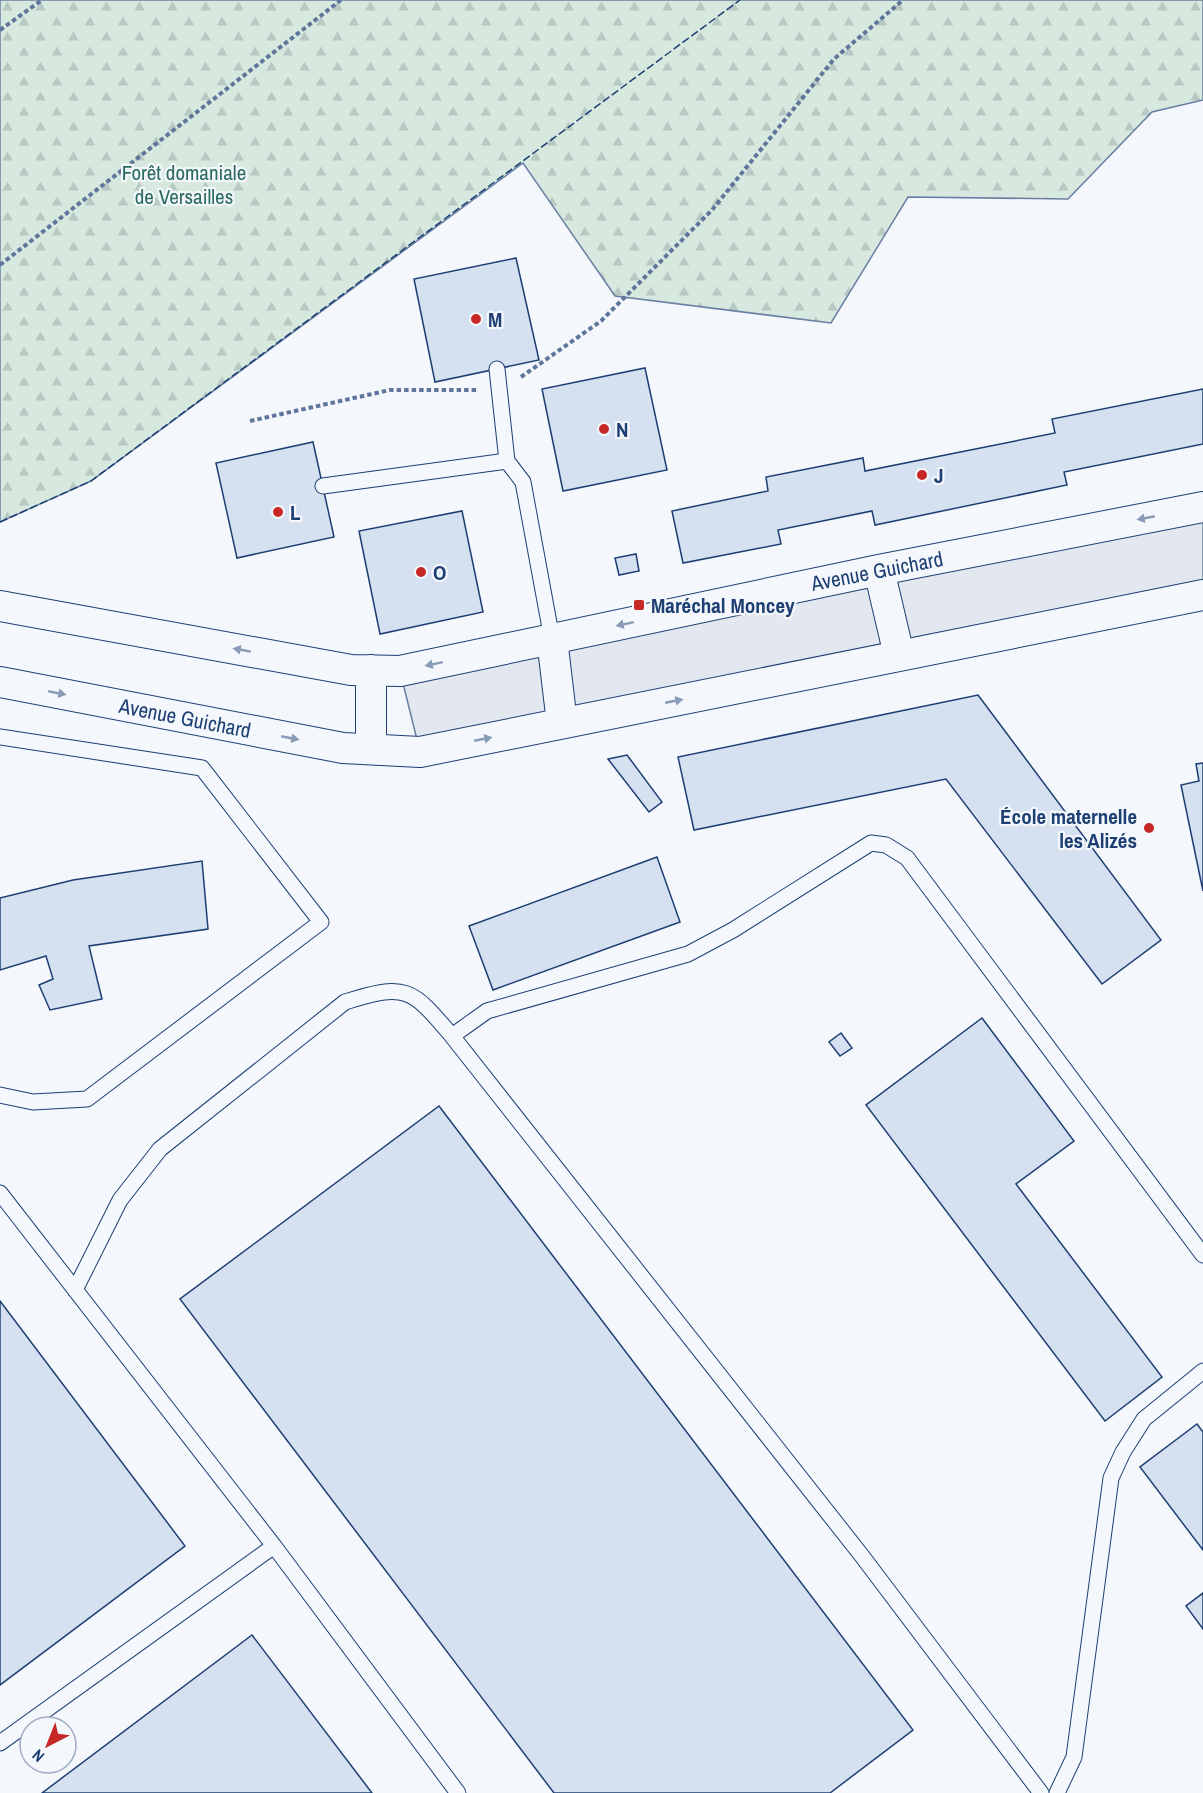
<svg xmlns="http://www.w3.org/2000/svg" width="1203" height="1793" font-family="'Archivo Narrow',sans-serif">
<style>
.forest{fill:url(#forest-firs);stroke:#687fa3;stroke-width:1.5}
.parking{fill:#e3e8f0;stroke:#687fa3;stroke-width:1.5}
.building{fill:#d5e0f0;stroke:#1d3f73;stroke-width:1.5}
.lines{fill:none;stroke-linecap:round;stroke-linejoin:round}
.service-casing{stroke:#1d3f73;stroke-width:17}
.minor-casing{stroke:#1d3f73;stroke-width:32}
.path{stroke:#5e769c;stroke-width:4;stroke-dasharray:4.5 3;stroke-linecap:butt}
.service{stroke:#f4f7fb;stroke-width:15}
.minor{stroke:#f4f7fb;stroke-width:30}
.fence{stroke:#1d3f73;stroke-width:1.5;stroke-dasharray:8 3;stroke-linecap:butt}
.oneway{fill:#889bb7}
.poi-dot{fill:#c62828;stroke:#f4f7fb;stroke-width:2}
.labels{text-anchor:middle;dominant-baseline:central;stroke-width:4.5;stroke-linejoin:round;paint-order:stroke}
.park-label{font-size:21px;fill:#2c6c60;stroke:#f4f7fb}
.poi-label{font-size:21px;font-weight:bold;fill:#1d3f73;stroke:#f4f7fb;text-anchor:start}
.street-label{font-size:21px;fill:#1d3f73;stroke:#f4f7fb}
</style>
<defs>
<pattern id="forest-firs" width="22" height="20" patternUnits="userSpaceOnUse" patternTransform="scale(1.5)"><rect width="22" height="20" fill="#d7e8df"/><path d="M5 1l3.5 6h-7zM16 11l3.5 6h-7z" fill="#b8c8c3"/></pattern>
</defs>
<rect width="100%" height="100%" fill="#f4f7fb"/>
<path class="forest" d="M0,0H1203V100L1152,112L1068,199L908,197L831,323L615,296L523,163L91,481L0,522Z"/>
<path class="parking" d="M1203,507V595L420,752L400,671Z"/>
<path class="building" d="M516,258L539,360L435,382L414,279Z
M645,368L667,470L563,491L542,389Z
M1203,389V444L1064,472L1067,485L875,525L872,511L778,530L781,544L683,563L672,511L768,491L766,477L863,458L865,471L1055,433L1052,419Z
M313,442L334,537L237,558L216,463Z
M462,511L483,612L380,634L359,531Z
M636,554L639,571L619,575L615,558Z
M978,695L1161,940L1102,984L946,779L694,830L678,757Z
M627,755L662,802L649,812L608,759Z
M1203,763V891L1181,785L1199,781L1196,764Z
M657,857L680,922L493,990L469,926Z
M202,861L208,929L89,946L102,999L50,1010L39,985L53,979L46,956L0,970V898L73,880Z
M982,1018L1074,1141L1016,1184L1162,1377L1105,1421L866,1105Z
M841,1033L852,1048L840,1056L829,1042Z
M439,1106L913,1730L830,1793H554L180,1299Z
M0,1301L185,1546L0,1685Z
M1197,1424L1203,1432V1550L1140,1467Z
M1203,1593V1629L1186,1606Z
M252,1635L372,1793H42Z"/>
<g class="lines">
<defs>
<path id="service" d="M497,369L507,461
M323,486L507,461L523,482L552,639
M0,737L202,768L321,922L87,1099L33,1102L0,1095
M0,1193L274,1546
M75,1290L120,1200L160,1149L345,1002C407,982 412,989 452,1036
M0,1743L274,1546L458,1793
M1041,1793L862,1556L452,1036L487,1011L688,954L733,930L871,843L886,845L907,858L1203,1255
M1057,1793L1074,1757L1111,1478L1123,1452L1144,1419L1203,1371"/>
<path id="minor" d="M879,570L899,655
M0,606L351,670L400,671L879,570L1203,507
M552,639L562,723
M371,670V749
M0,682L343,748L420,752L1203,595"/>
</defs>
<use href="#service" class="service-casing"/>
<use href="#minor" class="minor-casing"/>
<path class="path" d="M0,30L42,0
M0,265L341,0
M521,377L601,321L712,210L834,59L903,0
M250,421L390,390H477"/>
<use href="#service" class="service"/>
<use href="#minor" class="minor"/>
<path class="fence" d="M0,522L91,481L740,0"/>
</g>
<defs><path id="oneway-solid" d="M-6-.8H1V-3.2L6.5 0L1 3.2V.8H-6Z" transform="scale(1.5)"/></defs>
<g class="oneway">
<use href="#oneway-solid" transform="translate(1146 518) rotate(169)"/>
<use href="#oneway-solid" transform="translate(625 624) rotate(168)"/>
<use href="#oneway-solid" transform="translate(242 650) rotate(-170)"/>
<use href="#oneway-solid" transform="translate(434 664) rotate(168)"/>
<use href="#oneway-solid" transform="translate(57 693) rotate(11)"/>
<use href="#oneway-solid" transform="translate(674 701) rotate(-11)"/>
<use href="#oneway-solid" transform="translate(290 738) rotate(11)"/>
<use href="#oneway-solid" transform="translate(483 739) rotate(-11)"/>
</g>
<g class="poi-dot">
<circle cx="476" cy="319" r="6"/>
<circle cx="604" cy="429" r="6"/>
<circle cx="922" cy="475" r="6"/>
<circle cx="278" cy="512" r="6"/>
<circle cx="421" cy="572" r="6"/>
<rect x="633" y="599" width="12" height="12" rx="3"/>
<circle cx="1149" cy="828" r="6"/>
</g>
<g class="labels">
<g class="park-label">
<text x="184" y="172">Forêt domaniale<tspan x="184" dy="24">de Versailles</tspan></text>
</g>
<g class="poi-label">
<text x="488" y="319">M</text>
<text x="616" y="429">N</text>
<text x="934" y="475">J</text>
<text x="290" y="512">L</text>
<text x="433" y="572">O</text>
<text x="651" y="605">Maréchal Moncey</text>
<text x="1137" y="816" text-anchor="end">École maternelle<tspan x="1137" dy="24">les Alizés</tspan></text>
</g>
<g class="street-label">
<text transform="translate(877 571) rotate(-11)">Avenue Guichard</text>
<text transform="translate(185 718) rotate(11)">Avenue Guichard</text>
</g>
</g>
<g transform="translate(48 1745) rotate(222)"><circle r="28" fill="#f4f7fb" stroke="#9eadc5" stroke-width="1.5"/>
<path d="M0-4.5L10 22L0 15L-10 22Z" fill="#c62828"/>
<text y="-9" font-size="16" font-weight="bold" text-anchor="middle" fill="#1d3f73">N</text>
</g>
</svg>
